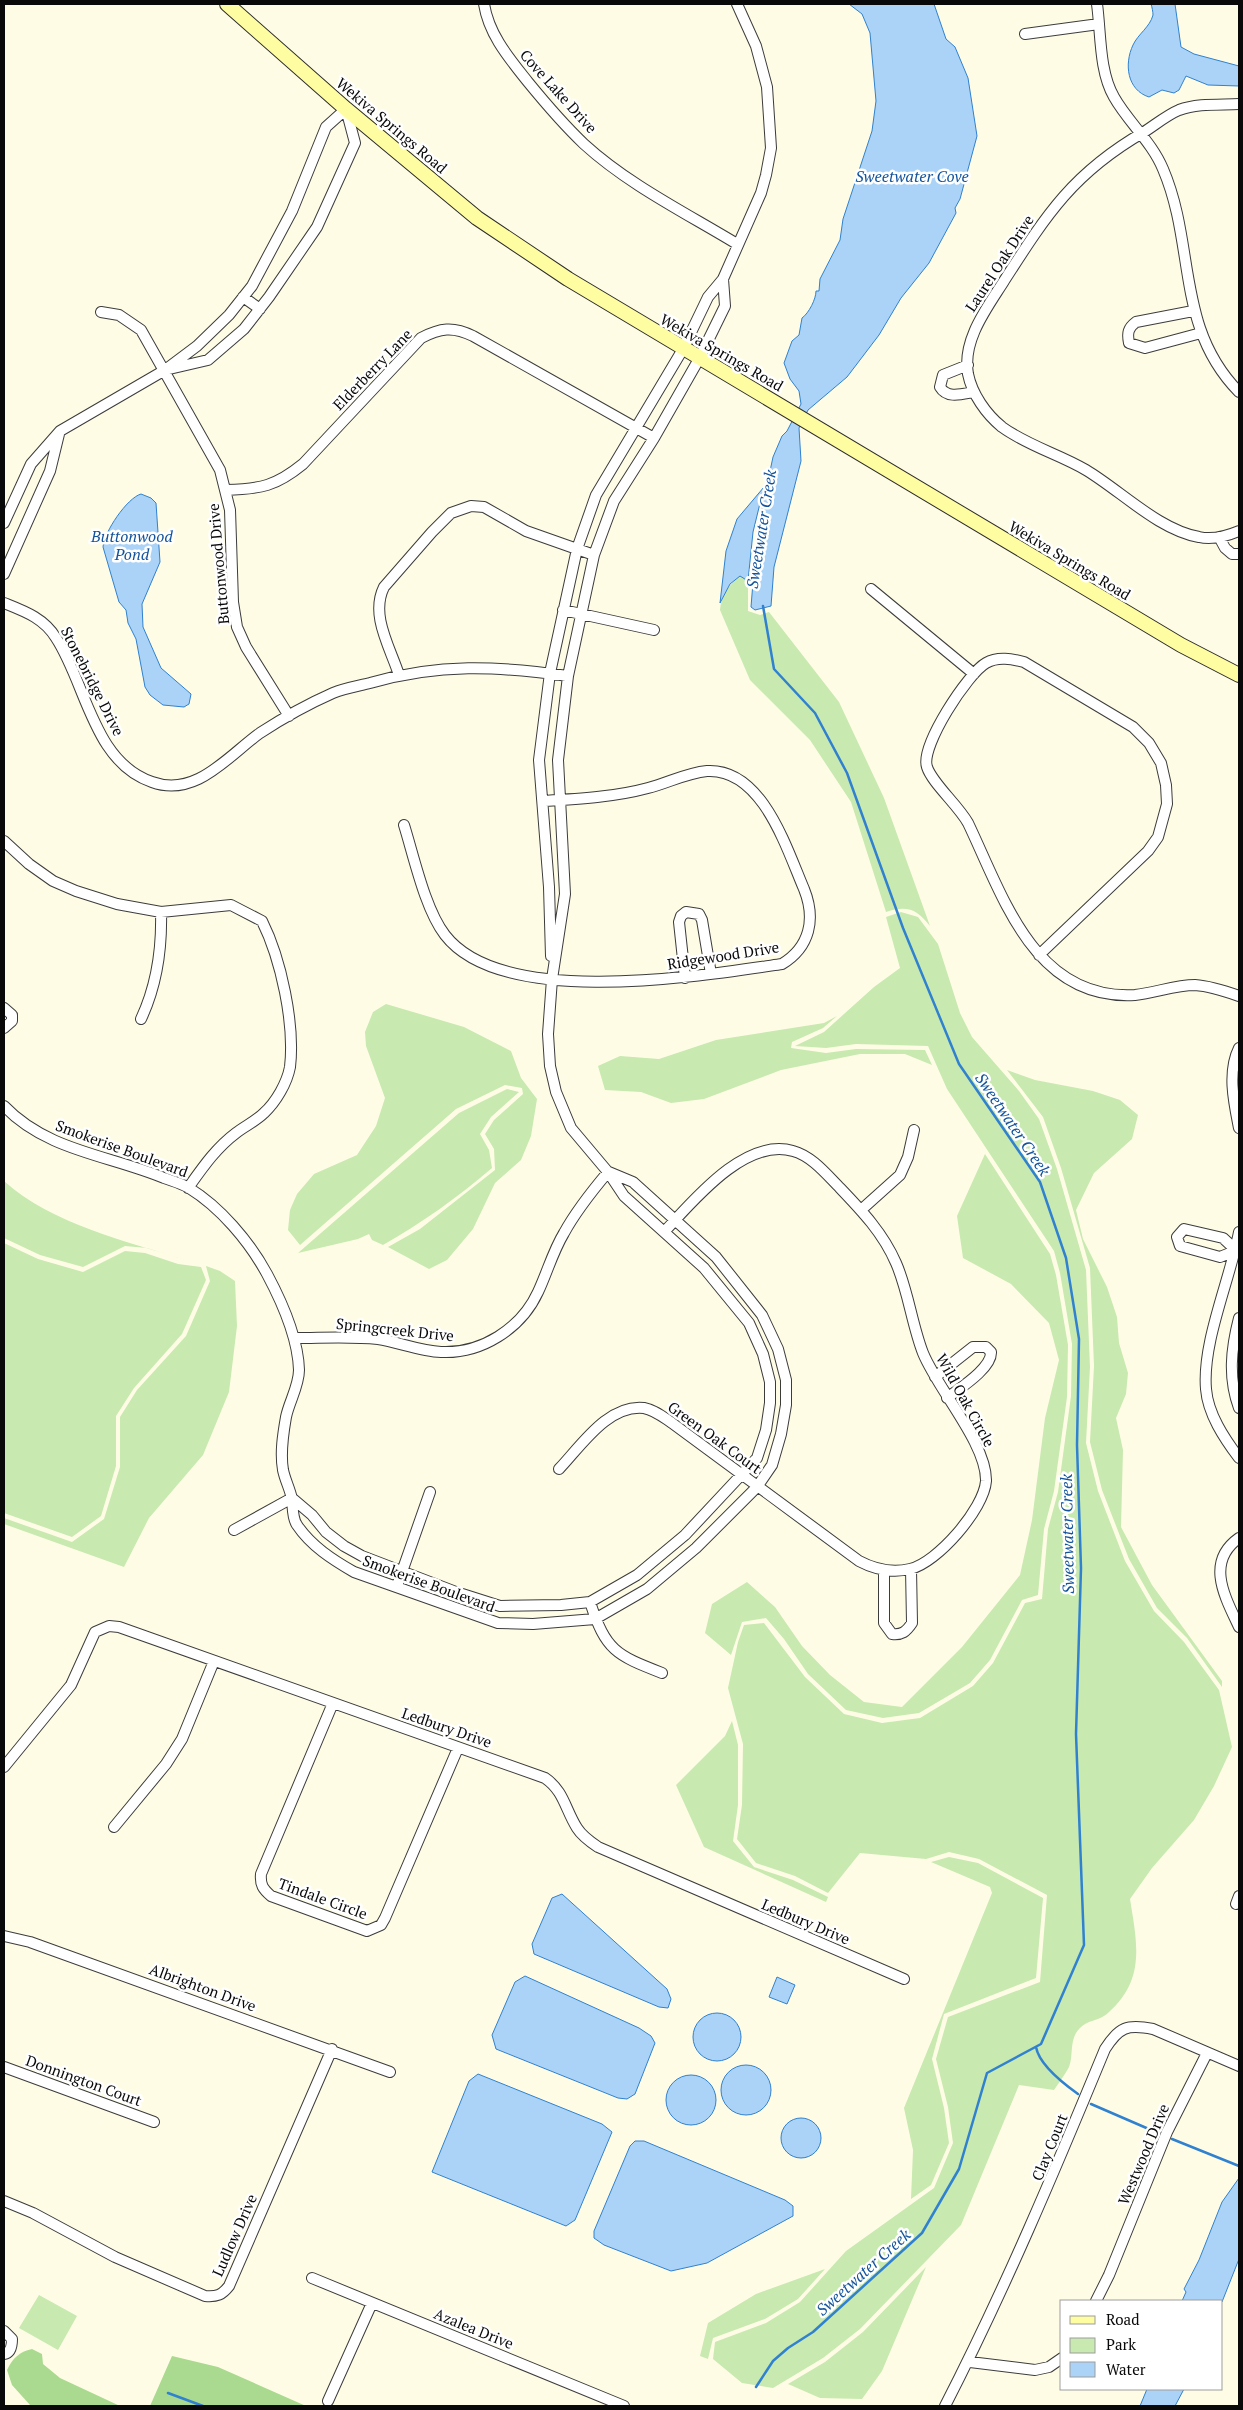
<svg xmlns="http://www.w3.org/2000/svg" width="1243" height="2410" font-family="'PT Serif',serif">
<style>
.green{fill:#c8e9b0}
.forest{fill:#aada8f}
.water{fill:#aad3f7;stroke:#3081cf}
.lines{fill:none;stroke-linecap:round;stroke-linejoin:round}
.stream{stroke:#3081cf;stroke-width:2.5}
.street-casing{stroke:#3c3c3c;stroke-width:12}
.secondary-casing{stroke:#2b2b2b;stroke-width:16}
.street{stroke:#fff;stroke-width:10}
.secondary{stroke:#fffda1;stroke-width:14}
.labels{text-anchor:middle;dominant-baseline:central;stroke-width:5;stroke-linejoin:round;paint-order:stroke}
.street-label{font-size:15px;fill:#090909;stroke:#fff}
.water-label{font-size:16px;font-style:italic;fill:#12539c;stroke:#fff}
</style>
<rect width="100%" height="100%" fill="#fffce6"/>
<path class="green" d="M740,575L748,581V611L760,615L769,612L839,702L884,798L930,926C917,909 907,905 886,912L851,802L810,740L750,680L720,610C721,596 729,585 740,575Z
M901,912L918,917L938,944L960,1013L972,1037L1019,1091L1039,1119L1057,1169L1086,1270L1090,1367L1086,1443L1098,1491L1125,1561L1154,1611L1184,1642L1219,1690L1232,1747L1214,1786L1194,1820L1152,1868L1130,1899C1137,1943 1146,1980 1108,2013C1097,2023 1086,2018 1076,2033C1070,2043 1073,2057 1069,2067C1065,2075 1059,2082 1054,2090L1019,2085L961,2225L860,2329L823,2358L773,2388L742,2383L713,2359L715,2342L766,2323L800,2302L846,2251L934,2188L953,2143L948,2107L936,2059L948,2017L1040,1982L1047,1895L979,1859L949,1852L926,1859L860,1853L828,1893L795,1876L756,1863L737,1839L742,1805L743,1744L728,1688L738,1642L744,1625L764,1623L805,1677L844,1714L882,1723L920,1718L973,1686L993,1663L1025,1603L1042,1599L1048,1529L1058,1492L1071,1396L1072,1344L1060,1273L1054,1251L947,1089L928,1046L856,1044L826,1048L795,1046L824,1032L874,987L900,968L886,917Z
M386,1004L464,1027L511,1051L521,1078L537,1099L531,1136L521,1160L495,1183L473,1229L447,1260L429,1269L388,1247L420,1229L495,1170L494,1149L485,1134L494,1120L523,1094L522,1088L505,1085L456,1109L300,1245L288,1230L290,1210L297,1194L314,1174L357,1155L376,1126L385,1098L366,1046L365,1032L373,1012Z
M837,1016L823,1028L792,1042L791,1048L826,1053L856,1049L925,1050L932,1065L905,1054H860L781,1070L704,1099L671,1103L641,1092L605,1090L598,1066L620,1056L659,1059L716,1040L824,1023Z
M1007,1070L1035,1080L1093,1091L1120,1100L1138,1115L1132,1139L1094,1173L1076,1210L1083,1239L1107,1287L1117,1317L1119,1343L1128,1373L1126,1394L1116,1418L1123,1450L1121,1527L1152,1585L1222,1681V1687L1187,1638L1157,1608L1129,1559L1102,1490L1090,1442L1094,1366L1090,1268L1061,1168L1043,1117Z
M507,1089L519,1092L491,1117L480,1134L489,1150L492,1168C458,1197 422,1223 383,1245L372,1240L369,1234L358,1239L298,1253L459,1113Z
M985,1154L1050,1254L1056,1275L1068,1345L1067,1397L1054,1491L1044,1529L1038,1595L1022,1600L990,1660L970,1683L919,1713L883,1718L846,1710L808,1674L784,1639L766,1618L742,1622L731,1655L705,1633L712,1604L747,1582L775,1607L802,1646L830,1675L864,1702L902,1707L962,1647L1020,1575L1032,1520L1045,1418L1059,1360L1049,1323L1011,1284L963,1258L957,1216Z
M4,1181C51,1224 129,1242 189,1261L147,1248L125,1246L83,1267L40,1255L4,1238Z
M4,1243L38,1259L83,1272L125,1251L145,1253L178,1264L201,1267L206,1280L182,1334L134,1388L116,1416V1466L101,1516L72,1537L4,1513Z
M206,1266L220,1271L235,1281L237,1326L229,1392L203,1455L149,1518L124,1567L4,1524V1518L72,1542L104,1519L120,1467V1417L137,1390L186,1336L210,1281Z
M732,1721L738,1745V1805L733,1841L754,1867L793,1880L828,1897L826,1902L704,1847L676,1785L725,1736Z
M949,1857L978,1863L1043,1898L1036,1978L944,2014L932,2059L944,2108L949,2143L931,2185L911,2199L913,2150L904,2108L992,1893L990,1887L931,1862Z
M926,2267L882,2371L862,2399L820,2398L788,2384L825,2362L863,2332Z
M825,2269L798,2299L765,2319L713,2338L708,2359L700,2356L708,2323L756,2294Z
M39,2295L77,2316L58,2350L19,2328Z"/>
<path class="forest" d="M32,2349L42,2354L43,2364L60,2378L120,2406L30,2405L12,2385L7,2370C13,2358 19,2352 32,2349Z
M172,2356L218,2367L306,2406H150Z"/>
<path class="water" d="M849,4H934L946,39L955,47L968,78L977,136L960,199L955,208L956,213L929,263L901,298L879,335L847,377L808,410L799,428L801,461L774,567L771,606L755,610L751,607L757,532L773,457L782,436L787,431L801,404L799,391L790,379L784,363L792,341L799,335L802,318C809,313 816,299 816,291H819L820,279L840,240L843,219L872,131L876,101L870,33L862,14Z
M1151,4H1175L1181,47L1194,54L1239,66V86L1208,85L1186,76L1179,90L1174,93L1162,90L1149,97C1127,90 1124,64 1133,45C1138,34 1150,27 1153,15C1153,12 1152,7 1151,4Z
M764,487L753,532L748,581L740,576L730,584L720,603L726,551L737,519Z
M141,494L151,498L156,503L160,562L142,604L143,627L161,668L191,694L189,704L184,707L163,705L150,695L145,687L136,639L128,623L126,610L119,602L103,547C104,532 127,498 141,494Z
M562,1894L667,1989L671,1999L668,2008L659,2007L534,1954L532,1944L552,1898Z
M525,1976L639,2028L651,2036L655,2043L635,2094L627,2099L618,2098L496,2049L492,2035L515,1982Z
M777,1977L795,1985L787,2004L769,1997Z
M693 2037a24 24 0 1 1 48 0a24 24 0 1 1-48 0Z
M721 2090a25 25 0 1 1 50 0a25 25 0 1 1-50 0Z
M478,2074L602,2124L612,2132L575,2220L566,2226L432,2172L469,2081Z
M666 2100a25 25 0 1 1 50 0a25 25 0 1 1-50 0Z
M781 2138a20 20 0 1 1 40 0a20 20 0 1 1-40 0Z
M635,2141H644L785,2200L793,2206V2216L707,2263L671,2271L604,2245L594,2238V2231L630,2146Z
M1239,2178V2259L1222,2302L1182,2301L1186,2292L1184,2289L1199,2260L1222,2202Z
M1147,2389H1184L1175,2406H1140Z"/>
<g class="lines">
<path class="stream" d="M1036,2047C1039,2064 1064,2084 1078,2094
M1091,2104L1158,2133
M1172,2139L1239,2166
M756,2387L773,2361L788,2348L813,2332L922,2233L959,2169L987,2073L1041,2044L1084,1945L1076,1734L1081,1568L1077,1445L1079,1339L1066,1258L1040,1182L959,1064L903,928L847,773L815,713L774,669L763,606
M168,2393L203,2406"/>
<defs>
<path id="street" d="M484,4C489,35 509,58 528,82C546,104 564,125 584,144C629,185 686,213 737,244
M1097,4C1101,33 1099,71 1114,97C1128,122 1152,142 1163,169C1196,246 1175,327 1239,392
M1025,34L1099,24
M1239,104C1220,105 1198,103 1179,110C1167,115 1155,125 1144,132C1073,173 1047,214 1004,281C987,308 962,340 968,374C972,394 986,414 1002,427C1028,446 1059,454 1086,470C1121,491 1159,530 1199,537C1212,540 1227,536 1239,531
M243,297L260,309
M1193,311L1136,322C1128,328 1127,333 1129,343L1145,348L1201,333
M101,312L119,315L141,330L220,470L230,510L233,602L237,627L246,647L289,716
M968,365L943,375L940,387C947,399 962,394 974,392
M226,490C261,489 276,486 303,464L421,338C440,328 453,326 473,336L654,438
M4,523L31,464L60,431L165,370L197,346L229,315L252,286L292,211L326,127L346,109L355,143L317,227L269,297L244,329L208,360L165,370
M1219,537L1225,548L1232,554H1239
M4,574L50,471L59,434
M871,589L974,674
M4,603C24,611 44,618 56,638C86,683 93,762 152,782C196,798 228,756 260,733C283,718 308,704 333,693C345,688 358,686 370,683C439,663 497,666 568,676
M563,610L654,630
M399,675C390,647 370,615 384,587L432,532L451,513L471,506L484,507L526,531L594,555
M404,825C414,857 425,909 445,935C502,1009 700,976 782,964C810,947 816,919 804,889C786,847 762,768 707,771C686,773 668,783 648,788C615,797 578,799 543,801
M4,841L29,864L53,881L76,891L117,904L161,912L231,905L262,921C281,959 295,1024 290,1067C287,1083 276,1102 264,1113C256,1121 245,1126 236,1133C216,1148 203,1167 188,1188
M1039,955L1148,851L1158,837L1167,804L1166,785L1161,763L1149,743L1133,727L1024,662C1012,659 998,656 986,663C968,673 920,746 927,767C932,783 958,805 968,823C1003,896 1034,1001 1135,995C1155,993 1175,985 1195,985C1210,986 1225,991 1239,996
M551,956L549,887L539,760L550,673L577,549L596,495L683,349L708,297L723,279L761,193L766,175L771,148L767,87L756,46L737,4
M685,978L679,922L681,916L686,912L699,914L702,920L711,974
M4,1008L12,1015V1021L4,1028
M141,1019C157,985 162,949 161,912
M1239,1048C1227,1072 1234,1103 1239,1128
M4,1106C47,1151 109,1155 164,1178C172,1181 181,1183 189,1188C220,1207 249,1241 267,1274C282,1302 298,1337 299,1370C299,1386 289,1402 286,1417C283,1434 280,1453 283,1470C285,1480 290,1489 292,1499C293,1507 292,1518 297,1525C311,1546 333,1560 354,1572L498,1623L533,1624L595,1619L647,1589L696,1548L757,1487L772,1465L781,1434L786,1405V1380L778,1349L762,1315L716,1257L633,1182L609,1172
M861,1210L900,1175L908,1157L914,1130
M1239,1232C1230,1280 1202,1342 1206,1389C1208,1414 1224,1438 1239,1458
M1235,1251L1220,1257L1180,1246L1177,1237L1184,1229L1223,1238L1238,1252
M1239,1318C1231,1349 1228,1378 1239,1408
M294,1338C322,1338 350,1336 378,1339C398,1342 420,1351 441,1352C481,1354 521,1329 538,1292C547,1273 553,1251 564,1233C576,1211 592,1191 608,1172
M935,1377L973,1347H986L991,1352C992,1368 960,1388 947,1398
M559,1469C581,1446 608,1404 644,1408C655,1410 663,1417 672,1423L859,1561C874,1569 892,1573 910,1569C937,1563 984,1509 986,1481C987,1444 938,1390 923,1353C912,1325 908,1290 896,1263C883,1233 862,1211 840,1188C827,1175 812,1156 793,1151C745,1137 693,1201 665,1231
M292,1498L312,1515L326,1532L344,1546L362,1556L456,1592L500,1606L561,1605L590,1602L637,1575L685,1535L757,1458L766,1430L770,1403V1382L763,1354L749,1323L704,1268L624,1196L608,1172L571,1128L556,1092L550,1066L548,1034L552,979L565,894L558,760L568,676L594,555L614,501L654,438L699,359L725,306L723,279
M234,1530L292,1498
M1239,1538C1205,1562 1225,1597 1239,1627
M884,1570V1623L892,1634C902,1635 906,1632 912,1623L911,1569
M397,1586L430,1492
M590,1602C606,1651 616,1655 662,1673
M333,1703L261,1874C260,1885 263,1889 271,1896L367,1931L381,1925L385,1918L458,1748
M4,1767L71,1685L95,1632L109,1626L119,1627L545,1778C564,1791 565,1809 577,1828C582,1836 589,1841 598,1847L904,1979
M114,1827L166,1764L182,1739L214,1661
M1236,1904L1239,1896
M4,1936L30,1942L390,2072
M4,2067L154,2122
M4,2201L33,2213L115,2257L205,2296C217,2297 222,2295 229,2286L332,2049
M312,2278L624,2406
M1096,2301L1109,2275L1167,2132L1207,2053
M4,2331L12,2339C12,2346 11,2353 4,2354
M970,2362L1035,2370L1049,2367L1062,2358
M328,2401L372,2303
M945,2406C1005,2289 1055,2170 1105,2049C1119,2027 1127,2024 1153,2029L1239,2066"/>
<path id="secondary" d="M227,4L346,109L477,218L568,279L1181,645L1239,675"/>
</defs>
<use href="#street" class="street-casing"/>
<use href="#secondary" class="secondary-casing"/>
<use href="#street" class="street"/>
<use href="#secondary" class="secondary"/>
</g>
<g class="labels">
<g class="street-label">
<text transform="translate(559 91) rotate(48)">Cove Lake Drive</text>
<text transform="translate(392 125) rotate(40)">Wekiva Springs Road</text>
<text transform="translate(999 263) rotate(-57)">Laurel Oak Drive</text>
<text transform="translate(722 352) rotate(30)">Wekiva Springs Road</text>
<text transform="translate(372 369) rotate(-46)">Elderberry Lane</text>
<text transform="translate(1070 560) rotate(31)">Wekiva Springs Road</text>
<text transform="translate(218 564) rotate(-95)">Buttonwood Drive</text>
<text transform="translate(93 681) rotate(63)">Stonebridge Drive</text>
<text transform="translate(723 955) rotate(-9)">Ridgewood Drive</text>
<text transform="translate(122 1148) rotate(20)">Smokerise Boulevard</text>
<text transform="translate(395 1329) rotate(6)">Springcreek Drive</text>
<text transform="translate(966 1400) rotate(61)">Wild Oak Circle</text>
<text transform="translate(715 1437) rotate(36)">Green Oak Court</text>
<text transform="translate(429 1583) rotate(20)">Smokerise Boulevard</text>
<text transform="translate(447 1727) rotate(19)">Ledbury Drive</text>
<text transform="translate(323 1898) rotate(20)">Tindale Circle</text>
<text transform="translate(806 1921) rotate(23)">Ledbury Drive</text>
<text transform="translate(203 1987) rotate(20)">Albrighton Drive</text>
<text transform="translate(84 2080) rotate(20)">Donnington Court</text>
<text transform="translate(1049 2147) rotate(-68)">Clay Court</text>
<text transform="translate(1143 2154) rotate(-67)">Westwood Drive</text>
<text transform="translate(234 2235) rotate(-66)">Ludlow Drive</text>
<text transform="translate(474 2328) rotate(22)">Azalea Drive</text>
</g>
<g class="water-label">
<text x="912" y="176">Sweetwater Cove</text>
<text transform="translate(761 529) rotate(-81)">Sweetwater Creek</text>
<text x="132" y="536">Buttonwood<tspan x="132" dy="18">Pond</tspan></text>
<text transform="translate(1013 1124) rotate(56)">Sweetwater Creek</text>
<text transform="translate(1067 1534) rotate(-91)">Sweetwater Creek</text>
<text transform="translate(863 2272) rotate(-42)">Sweetwater Creek</text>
</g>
</g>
<rect width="1243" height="2410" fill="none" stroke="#090909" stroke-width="10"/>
<rect x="1060" y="2300" width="162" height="90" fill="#ffffff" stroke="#9d9d9d"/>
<rect x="1070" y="2316" width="25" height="8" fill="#fffda1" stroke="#9d9d9d"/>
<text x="1106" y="2325" font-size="15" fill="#090909">Road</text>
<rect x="1070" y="2338" width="25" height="15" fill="#c8e9b0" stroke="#9d9d9d"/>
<text x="1106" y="2350" font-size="15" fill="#090909">Park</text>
<rect x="1070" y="2362" width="25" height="15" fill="#aad3f7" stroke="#9d9d9d"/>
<text x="1106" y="2375" font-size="15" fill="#090909">Water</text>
</svg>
